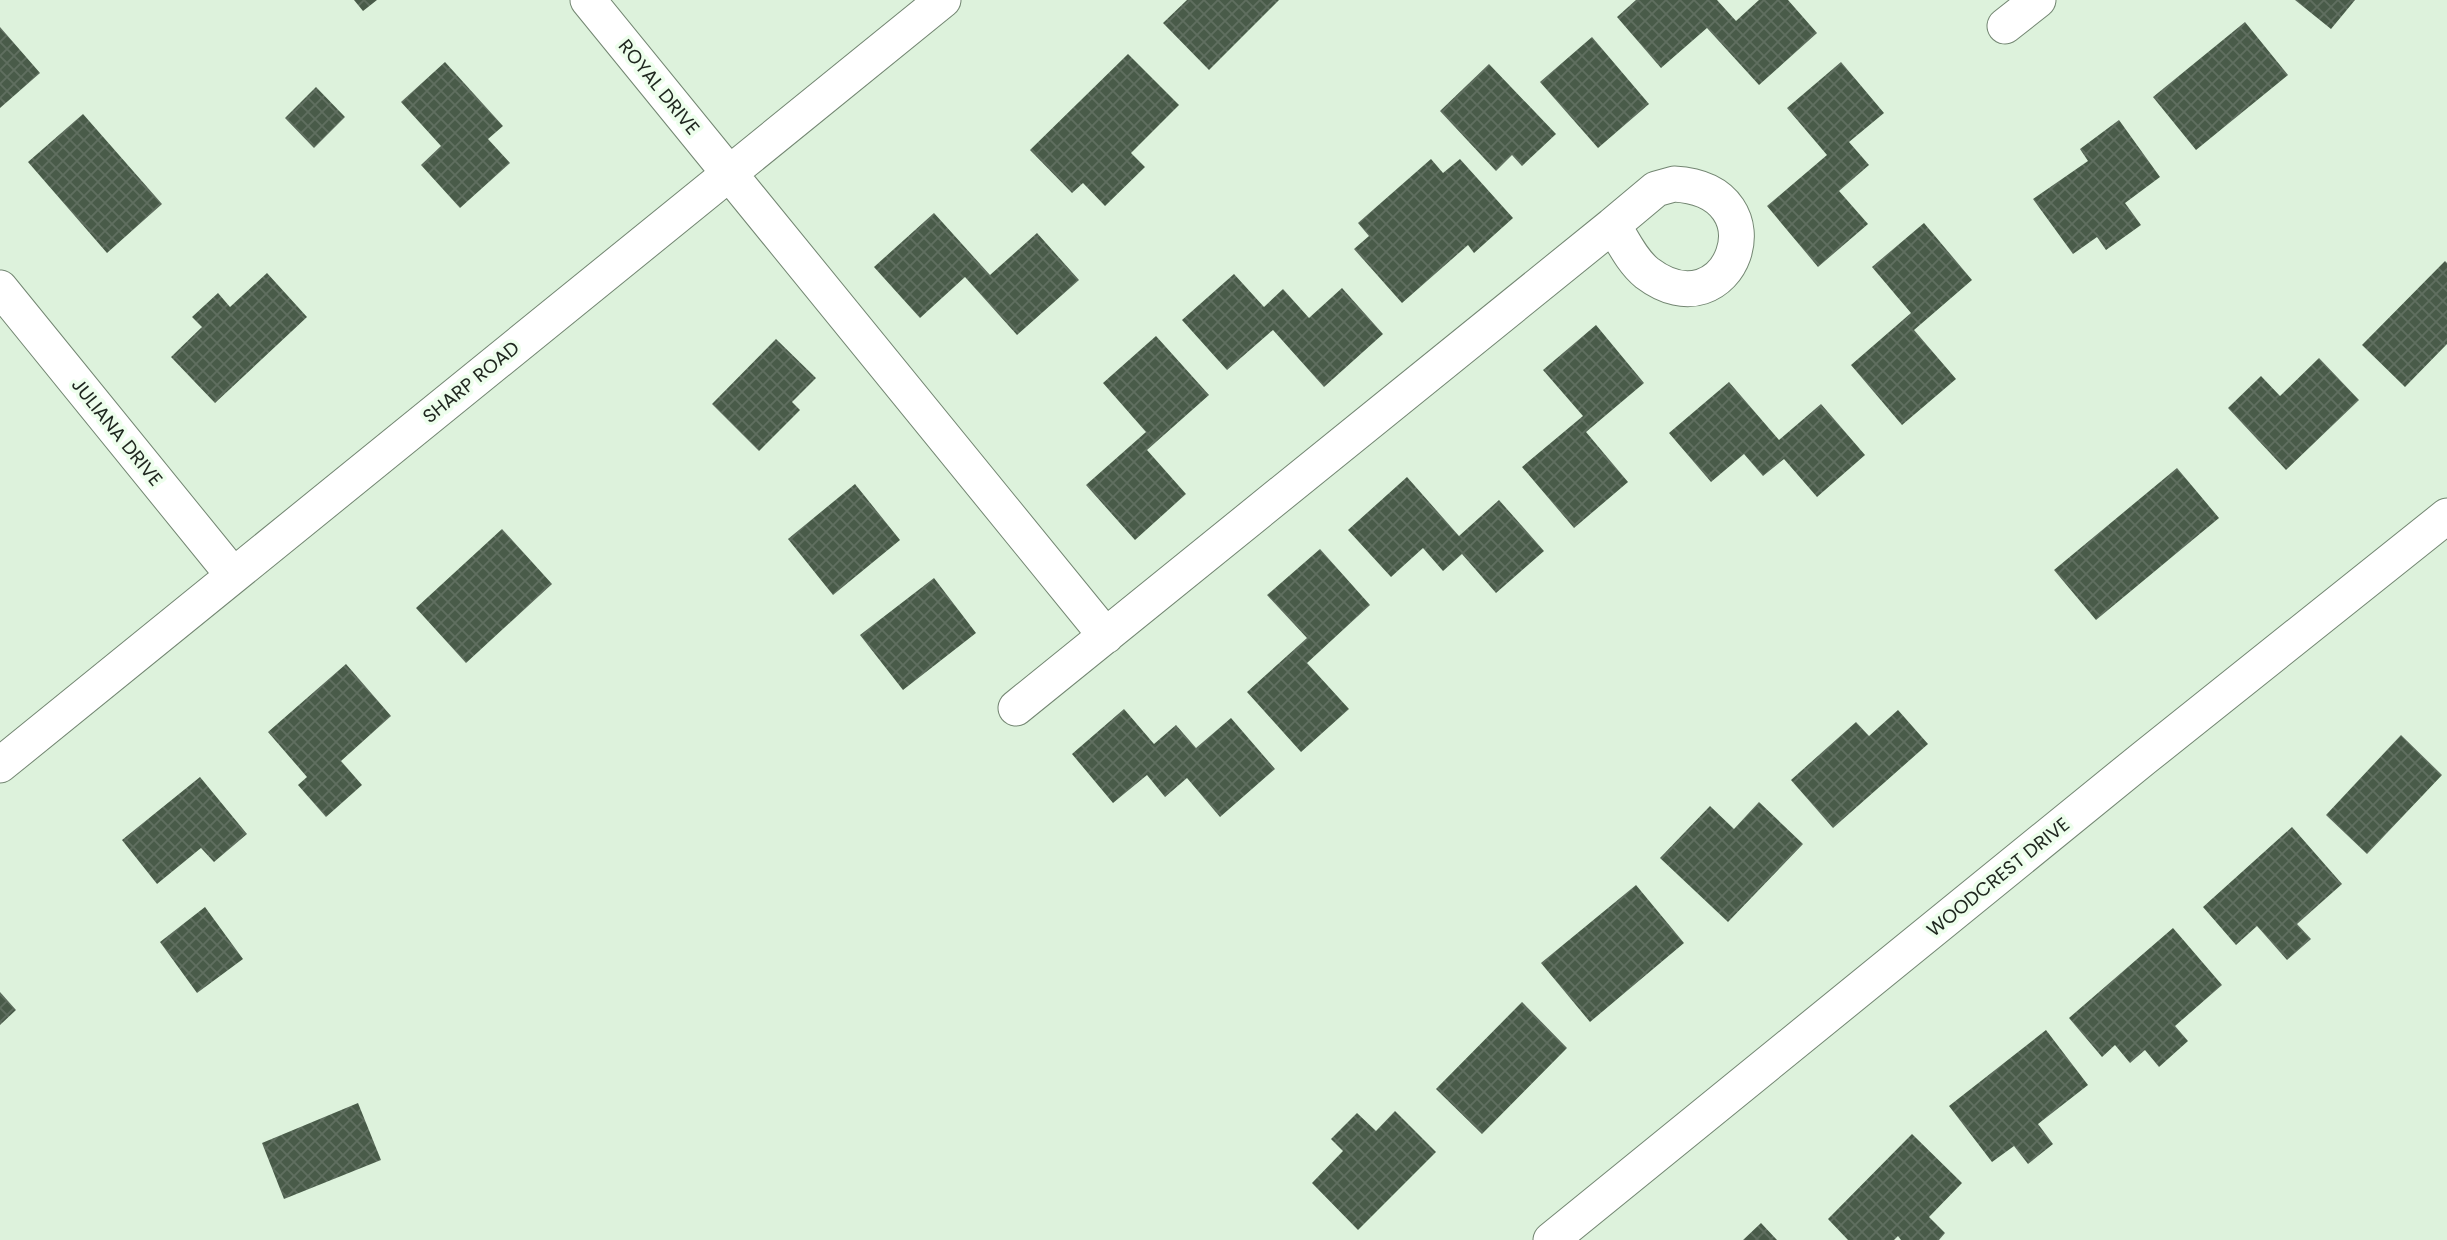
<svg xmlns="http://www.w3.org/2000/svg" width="2447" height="1240" font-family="Poppins,sans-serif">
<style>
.building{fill:url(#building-cross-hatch)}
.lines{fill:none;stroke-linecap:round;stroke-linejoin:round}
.minor-casing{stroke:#738672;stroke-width:37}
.minor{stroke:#fff;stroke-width:35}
.labels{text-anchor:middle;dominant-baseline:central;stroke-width:7;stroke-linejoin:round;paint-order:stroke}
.street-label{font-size:19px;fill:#1e261e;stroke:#edfeec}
</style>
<defs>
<pattern id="building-cross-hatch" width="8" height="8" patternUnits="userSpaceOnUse" patternTransform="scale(1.75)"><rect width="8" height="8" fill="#495b49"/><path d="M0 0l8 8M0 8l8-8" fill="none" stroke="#606f60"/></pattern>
</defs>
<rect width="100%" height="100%" fill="#ddf2dc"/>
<path class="building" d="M354,0H377L363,11Z
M1187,0H1279L1209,70L1163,23Z
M1636,0H1717L1736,21L1759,0H1788L1817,33L1759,85L1707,28L1661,68L1617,17Z
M2295,0H2355L2331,29Z
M2245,22L2288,75L2196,150L2153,97Z
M0,27L40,73L0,108Z
M1592,37L1649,104L1598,148L1540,82Z
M1128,54L1179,105L1131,153L1145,167L1105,206L1083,183L1072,193L1030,150Z
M445,62L503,126L488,139L510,163L460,208L421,165L441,146L401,102Z
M1841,62L1884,113L1849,142L1869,165L1839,191L1868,224L1818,267L1767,206L1827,155L1787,108Z
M1489,64L1556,134L1522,166L1512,155L1496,171L1440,111Z
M316,87L345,117L314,148L285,118Z
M83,114L162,204L107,253L28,162Z
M2119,120L2160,177L2125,203L2141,225L2106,250L2097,237L2073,254L2033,199L2088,161L2080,149Z
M1431,159L1443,173L1460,159L1513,218L1474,253L1468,245L1402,303L1354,249L1369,236L1358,223Z
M934,213L990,275L1037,233L1079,280L1017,335L965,277L920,318L874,267Z
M1924,223L1972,280L1914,330L1956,379L1902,425L1851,365L1911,313L1872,267Z
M2445,261L2447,263V344L2405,387L2362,345Z
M267,273L307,317L215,403L171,357L202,327L192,317L218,293L230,307Z
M1234,274L1264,307L1283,289L1309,318L1342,288L1383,334L1324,387L1273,330L1227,370L1182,320Z
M1596,325L1644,383L1586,432L1628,482L1574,528L1522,467L1583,416L1543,370Z
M1156,336L1209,395L1147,450L1186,494L1135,540L1086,485L1146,432L1103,383Z
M776,339L816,378L792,402L800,410L759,451L712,404Z
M2319,358L2359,400L2286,470L2228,408L2261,376L2280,396Z
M1729,382L1779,440L1821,404L1865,455L1817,497L1784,459L1763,476L1744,454L1711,482L1669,433Z
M2177,468L2219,518L2096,620L2054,570Z
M1407,477L1459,536L1499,500L1544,551L1496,593L1462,554L1443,571L1423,548L1391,577L1348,530Z
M855,484L900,540L833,595L788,539Z
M502,529L552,584L466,663L416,608Z
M1320,549L1370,605L1307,663L1349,709L1301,752L1247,692L1307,638L1267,595Z
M934,578L976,633L903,690L860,635Z
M346,664L391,716L341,761L362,785L326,817L298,785L307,777L268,732Z
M1124,709L1154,744L1176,725L1196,748L1231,718L1275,769L1220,817L1187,778L1165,797L1147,775L1113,803L1072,754Z
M1898,710L1928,744L1833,828L1791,780L1856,722L1869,736Z
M2401,735L2442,775L2367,854L2326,815Z
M200,777L247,834L214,862L201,848L157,884L122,840Z
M1759,802L1803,844L1728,922L1660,858L1710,806L1734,829Z
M2292,827L2342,884L2297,924L2311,939L2287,960L2257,926L2236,945L2203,907Z
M1636,885L1684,943L1590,1022L1541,963Z
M205,907L243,959L197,993L160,942Z
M2173,928L2222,985L2175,1026L2188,1041L2159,1067L2145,1050L2130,1063L2115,1045L2102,1057L2069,1018Z
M0,992L16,1010L0,1025Z
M1522,1002L1567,1048L1482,1134L1436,1089Z
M2046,1030L2088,1085L2038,1124L2053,1144L2028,1164L2014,1146L1992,1162L1949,1106Z
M358,1103L381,1160L284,1199L262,1143Z
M1395,1111L1436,1152L1358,1230L1312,1183L1343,1151L1331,1139L1357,1113L1376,1131Z
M1912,1134L1962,1183L1929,1217L1945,1233L1939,1240H1901L1898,1236L1894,1240H1848L1828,1219Z
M1761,1223L1777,1240H1743Z"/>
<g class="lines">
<defs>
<path id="minor" d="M588,0L1106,636
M2005,26L2038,0
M1674,184C1785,190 1730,336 1647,273C1632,261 1623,241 1613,225L1656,189Z
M0,288L233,575
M1016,708L1613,225
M0,765L943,0
M1551,1240L2144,758L2447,516"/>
</defs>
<use href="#minor" class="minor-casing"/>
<use href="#minor" class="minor"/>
</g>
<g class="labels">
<g class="street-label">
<text transform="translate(659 87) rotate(51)">ROYAL DRIVE</text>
<text transform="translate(471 382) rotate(-39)">SHARP ROAD</text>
<text transform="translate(117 432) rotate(51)">JULIANA DRIVE</text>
<text transform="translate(1998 877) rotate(-39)">WOODCREST DRIVE</text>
</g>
</g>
</svg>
